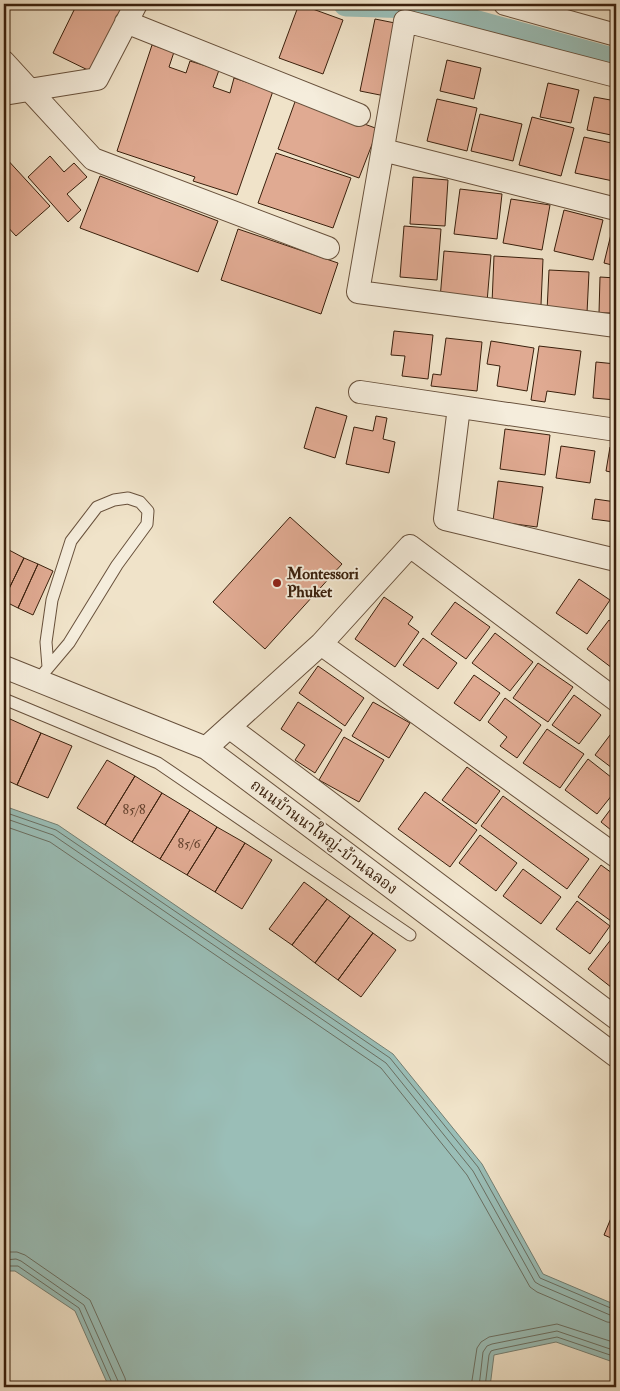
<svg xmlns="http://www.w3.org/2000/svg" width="620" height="1391" font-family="'IM FELL Double Pica','Noto Serif Thai',serif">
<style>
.water{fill:#9abeb7;stroke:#747f73}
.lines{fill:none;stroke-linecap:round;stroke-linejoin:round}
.shore{stroke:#6a6f62;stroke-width:1}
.canal{stroke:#9abeb7;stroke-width:25}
.building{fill:#e0aa92;stroke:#3a200d}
.lane-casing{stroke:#68513c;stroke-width:13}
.street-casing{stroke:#68513c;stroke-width:24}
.lane{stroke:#f5eddc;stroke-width:11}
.street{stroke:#f5eddc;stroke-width:22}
.poi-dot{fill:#8f2418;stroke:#f5eddc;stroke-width:2}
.labels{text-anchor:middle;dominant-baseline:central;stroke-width:4;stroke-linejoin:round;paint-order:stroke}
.number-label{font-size:14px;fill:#64422e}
.poi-label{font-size:16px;font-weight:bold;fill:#3a200d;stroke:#f5eddc;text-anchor:start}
.street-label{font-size:16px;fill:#3a200d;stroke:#f5eddc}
</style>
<rect width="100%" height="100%" fill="#f0e3c9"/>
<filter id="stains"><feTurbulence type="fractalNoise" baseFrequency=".004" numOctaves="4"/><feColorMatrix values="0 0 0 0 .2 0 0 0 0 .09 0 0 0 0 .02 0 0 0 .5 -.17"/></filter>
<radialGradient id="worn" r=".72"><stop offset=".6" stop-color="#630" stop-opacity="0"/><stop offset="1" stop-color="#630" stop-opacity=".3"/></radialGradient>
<path class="water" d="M4,806L58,825L393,1054L482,1164L543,1274L616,1305V1363L556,1342L494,1355L490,1387H109L75,1311L15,1271H4Z"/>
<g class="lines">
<path class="shore" d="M4,812L56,830L390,1058L478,1167L540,1278L613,1309H616
M4,818L53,835L386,1063L473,1171L535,1282L540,1285L610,1315L616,1316
M4,826L50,842L381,1068L467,1175L530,1287L537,1292L607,1322L616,1323
M4,1252H17L25,1255L90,1300L125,1378L127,1387
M4,1260L16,1259L21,1261L84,1305L118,1381L119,1387
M4,1266H18L79,1308L112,1383L113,1387
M471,1387L477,1348L481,1342L489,1337L557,1324L616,1343
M479,1387L483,1352L487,1346L492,1344L557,1331L616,1351
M485,1387L489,1355L491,1351L494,1350L557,1337L616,1357"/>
<path class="canal" d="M346,4L416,6L616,61"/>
</g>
<path class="building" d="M77,4H131L96,74L53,53Z
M299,4L343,20L323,74L279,58Z
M375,19L400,24L385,96L360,91Z
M152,45L174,52L169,67L186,73L190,61L219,70L213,87L230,93L234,78L273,91L237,195L193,181L195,177L117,151Z
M447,60L481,68L474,99L440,91Z
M548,83L579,90L571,123L540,117Z
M594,97L616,101V136L587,130Z
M296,99L378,129L359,178L278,149Z
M437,99L477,108L467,151L427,141Z
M480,114L522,124L513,161L471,151Z
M532,117L574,128L561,176L519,165Z
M584,137L616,144V166L613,181L575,173Z
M276,153L351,178L333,228L258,203Z
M4,156L50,206L16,236L4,223Z
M50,156L64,172L74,163L87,177L67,194L81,210L68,222L28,177Z
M100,176L218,221L198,272L80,228Z
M413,177L448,180L445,226L410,224Z
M460,189L502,194L497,239L454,234Z
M511,199L550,205L542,250L503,243Z
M564,210L603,220L593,260L554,251Z
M404,226L441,229L437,280L400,277Z
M613,226L616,227V266L604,263Z
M238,229L338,263L321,314L221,280Z
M444,251L491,255L487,302L440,299Z
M494,256L543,259L541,305L492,303Z
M549,270L589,272L587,313L547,311Z
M600,277L616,278V313H599Z
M394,331L433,335L428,379L402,376L405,356L391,355Z
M446,338L482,342L477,391L431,386L433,374L441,375Z
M491,341L534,348L527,391L497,386L500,366L487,364Z
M539,346L581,351L575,395L547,391L545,402L531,400Z
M596,362L616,364V400L593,398Z
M316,407L347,416L335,458L304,448Z
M376,416L387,418L383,439L395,442L389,473L346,464L354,427L373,431Z
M505,429L550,435L545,475L500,469Z
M561,446L595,451L590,483L556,478Z
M610,447L616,448V495L611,494L615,473L606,471Z
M498,481L543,487L537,527L493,521Z
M595,499L616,502V546L611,545L615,522L592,519Z
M290,517L342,564L265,649L213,602Z
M9,550L24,558L4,599V562Z
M24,558L38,564L18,608L4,601V599Z
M38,564L53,571L33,615L18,608Z
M579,579L610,600L587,634L556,613Z
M384,597L413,617L408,624L419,632L395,667L355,639Z
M455,602L490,627L466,659L431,634Z
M609,620L616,626V671L587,649Z
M495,633L533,662L510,691L472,663Z
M423,638L457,663L438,689L403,665Z
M538,663L573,687L548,722L513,698Z
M318,666L364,698L345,726L299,693Z
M474,675L500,693L480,721L454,703Z
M574,695L601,715L579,744L552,725Z
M505,698L541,725L517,758L500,746L507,737L488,722Z
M298,702L342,730L315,773L295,760L305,745L281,729Z
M373,702L410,723L389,758L352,736Z
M4,717L10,719L4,732Z
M10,719L41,733L17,785L4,779V732Z
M616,727V771L595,755Z
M547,729L584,754L560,788L523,763Z
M41,733L72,746L48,798L17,785Z
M344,737L384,760L359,802L319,780Z
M588,759L616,781V790L597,814L565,790Z
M107,760L135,776L105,825L77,808Z
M467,767L500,791L476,824L442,800Z
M135,776L162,793L132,842L105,825Z
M425,792L477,830L450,867L398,829Z
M162,793L190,810L160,859L132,842Z
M503,796L589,859L567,889L481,826Z
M616,802V834L601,822Z
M190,810L217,827L187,875L160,859Z
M217,827L245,843L215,892L187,875Z
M480,835L517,863L496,891L459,863Z
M245,843L272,860L242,909L215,892Z
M601,865L616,876V913L611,921L578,897Z
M523,869L561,897L541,924L503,896Z
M304,882L327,899L292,945L269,929Z
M327,899L350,916L315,963L292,945Z
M577,901L610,926L590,954L556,929Z
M350,916L373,933L338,980L315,963Z
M373,933L396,950L361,997L338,980Z
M616,933V991L588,969Z
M616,1206V1240L604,1235Z"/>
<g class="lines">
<defs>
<path id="lane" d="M37,681L69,643L117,565L147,524L148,511L140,502L128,498L114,500L97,507L71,541L52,600L46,642L48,667
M4,699L158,763L410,935"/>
<path id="street" d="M505,4L616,35
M126,22L359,115
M4,62L93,159L328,248
M616,76L405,21L358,292L616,326
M4,94L97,79L136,4
M383,150L616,209
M360,392L616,430
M459,407L445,519L616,560
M321,644L616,856
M4,667L206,748L616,1056
M229,727L616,1018
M206,748L321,644L410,546L616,700"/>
</defs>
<use href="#lane" class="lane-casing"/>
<use href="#street" class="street-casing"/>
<use href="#lane" class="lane"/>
<use href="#street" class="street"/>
</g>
<circle class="poi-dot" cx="277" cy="583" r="5"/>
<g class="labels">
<g class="number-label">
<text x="134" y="809">85/8</text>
<text x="189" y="843">85/6</text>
</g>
<g class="poi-label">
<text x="287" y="574">Montessori<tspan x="287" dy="18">Phuket</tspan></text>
</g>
<g class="street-label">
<text transform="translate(324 837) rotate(37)">ถนนบ้านนาใหญ่-บ้านฉลอง</text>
</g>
</g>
<rect width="620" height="1391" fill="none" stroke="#f0e3c9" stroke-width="20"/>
<rect x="5" y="5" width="610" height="1381" fill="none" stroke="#3a200d" stroke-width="2.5"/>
<rect x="10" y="10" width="600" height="1371" fill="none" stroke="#3a200d"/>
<rect width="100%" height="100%" filter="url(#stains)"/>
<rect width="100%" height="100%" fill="url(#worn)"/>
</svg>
